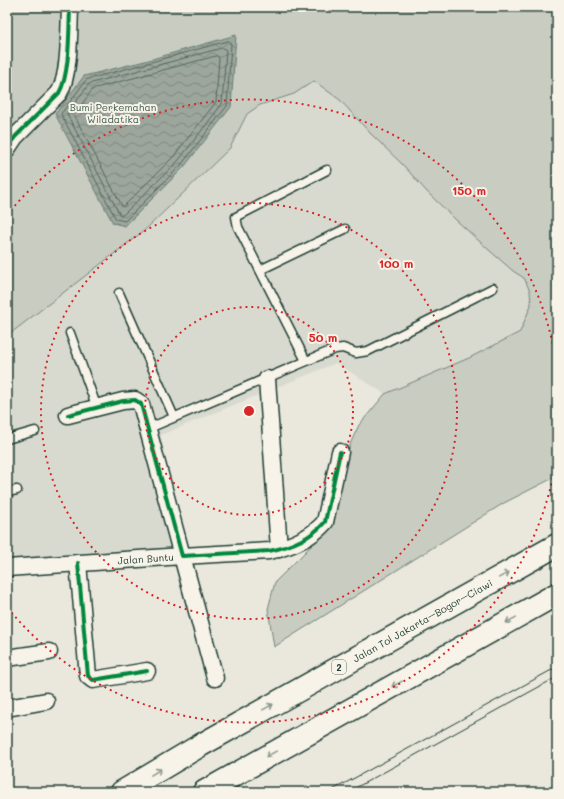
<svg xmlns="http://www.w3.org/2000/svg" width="564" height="799" font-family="Mali,sans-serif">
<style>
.built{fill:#d9dacf}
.park{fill:#c8ccc1;stroke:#74847a}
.water{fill:url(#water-waves);stroke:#6a7c72}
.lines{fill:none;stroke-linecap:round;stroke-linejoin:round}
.shore{stroke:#51675e;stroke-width:1}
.lane-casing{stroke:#1f3d34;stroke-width:11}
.street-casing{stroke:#1f3d34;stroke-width:19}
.highway-casing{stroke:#1f3d34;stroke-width:25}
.lane{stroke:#f7f3e8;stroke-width:8}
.street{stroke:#f7f3e8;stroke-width:16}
.highway{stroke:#f7f3e8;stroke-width:22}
.tram{stroke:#1f3d34;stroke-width:1}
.cycleway-casing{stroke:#f7f3e8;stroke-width:6}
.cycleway{stroke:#00873e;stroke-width:4}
.oneway{stroke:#8b988e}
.ring{fill:none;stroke:#d62828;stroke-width:2;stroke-dasharray:2 4}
.labels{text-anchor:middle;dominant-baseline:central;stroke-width:4;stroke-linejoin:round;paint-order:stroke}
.shield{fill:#f7f3e8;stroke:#60746a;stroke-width:1}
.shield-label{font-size:9px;font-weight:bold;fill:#1f3d34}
.park-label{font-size:10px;fill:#415a50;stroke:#f7f3e8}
.street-label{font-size:10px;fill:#1f3d34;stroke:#f7f3e8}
.centre{fill:#d62828;stroke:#f7f3e8;stroke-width:2}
.ring-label{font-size:12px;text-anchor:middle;font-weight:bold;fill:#d62828;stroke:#f7f3e8;stroke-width:4;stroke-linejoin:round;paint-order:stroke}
</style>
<defs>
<pattern id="water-waves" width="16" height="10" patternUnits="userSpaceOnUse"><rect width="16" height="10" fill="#9ca69c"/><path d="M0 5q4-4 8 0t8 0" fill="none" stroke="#7f8880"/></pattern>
</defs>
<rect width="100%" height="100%" fill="#eae8dd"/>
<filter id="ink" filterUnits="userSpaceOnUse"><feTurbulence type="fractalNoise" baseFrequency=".025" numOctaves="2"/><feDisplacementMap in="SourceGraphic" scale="8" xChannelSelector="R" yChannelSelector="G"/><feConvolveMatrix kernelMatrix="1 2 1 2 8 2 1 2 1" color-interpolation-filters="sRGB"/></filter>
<g filter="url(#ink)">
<path class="built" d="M314,81L340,100L370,133L404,166L427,192L456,220L489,250L513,271L524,278L530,291L531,305L520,332L469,358L385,394L336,363L161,435L182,554L7,564V336L145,230L230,148L247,114L260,105L294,94Z"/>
<path class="park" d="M7,7H557V476L504,503L274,647L268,609L275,582L322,535L351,442L359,425L385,394L469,358L520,332L531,305L530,291L524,278L513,271L489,250L456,220L427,192L404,166L370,133L340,100L314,81L294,94L260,105L247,114L230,148L145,230L7,336Z"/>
<path class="water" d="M236,35L231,107L184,167L125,226L113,223L55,114L84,76L145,61Z"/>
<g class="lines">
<path class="shore" d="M229,41L231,44L227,106L181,165L125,221L116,219L61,114L86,80Z
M223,48L226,50L222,104L178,161L123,215H120L67,114L89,84Z
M217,56L219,58L216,102L173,157L124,206H122L74,115L93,89Z"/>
<defs>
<path id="lane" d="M260,270L345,229
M119,293L174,417
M70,333L97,408
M306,361L238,227L236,217L327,170
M147,429L335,349L343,348L356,353L368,351L493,288
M7,439L35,431
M7,492L17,490"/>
<g id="street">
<path d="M7,149L15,137L59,93C70,75 69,30 70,7"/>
<path d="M267,379L279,549"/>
<path d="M68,415L123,401L135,400L141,404L182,556L269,551C289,547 311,538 325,522L340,452"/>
<path d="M78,563L88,676L93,680L147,671"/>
<path id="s1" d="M7,568L182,556L215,678"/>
<path d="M7,658L49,652"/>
<path d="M7,708L46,701"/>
</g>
<g id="highway">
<path id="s2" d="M122,792L201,745L557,545"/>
<path d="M204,792L557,594"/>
</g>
</defs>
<use href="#lane" class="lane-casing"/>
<use href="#street" class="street-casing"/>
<use href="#highway" class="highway-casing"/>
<use href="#lane" class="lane"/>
<use href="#street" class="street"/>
<use href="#highway" class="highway"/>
<path class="tram" d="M329,792L557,667
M348,792L557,677"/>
<defs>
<path id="cycleway" d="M7,149L15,137L59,93C70,75 69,30 70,7
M68,415L123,401L135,400L141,404L182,556L269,551C289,547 311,538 325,522L340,452
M78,563L88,676L93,680L147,671"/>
</defs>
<use href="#cycleway" class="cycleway-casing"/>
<use href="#cycleway" class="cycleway"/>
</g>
<defs><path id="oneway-shaft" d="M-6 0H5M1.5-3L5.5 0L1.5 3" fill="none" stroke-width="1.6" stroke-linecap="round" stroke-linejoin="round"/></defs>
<g class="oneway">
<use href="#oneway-shaft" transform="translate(504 575) rotate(-29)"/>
<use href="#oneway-shaft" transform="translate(511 620) rotate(151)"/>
<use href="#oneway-shaft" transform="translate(397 684) rotate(151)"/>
<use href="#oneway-shaft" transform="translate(268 707) rotate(-29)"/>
<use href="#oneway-shaft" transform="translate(271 754) rotate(151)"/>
<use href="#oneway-shaft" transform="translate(156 772) rotate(-31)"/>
</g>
</g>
<g class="ring">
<circle cx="249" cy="411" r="104"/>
<circle cx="249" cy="411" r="208"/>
<path d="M557 454A311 311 0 0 1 7 607M7 215A311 311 0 0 1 557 368"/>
</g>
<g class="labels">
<rect class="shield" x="332" y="660" width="14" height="14" rx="3"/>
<g class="shield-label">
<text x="339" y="667">2</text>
</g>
<g class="park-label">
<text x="113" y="107">Bumi Perkemahan<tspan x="113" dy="12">Wiladatika</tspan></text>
</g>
<g class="street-label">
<text stroke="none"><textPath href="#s1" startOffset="139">Jalan Buntu</textPath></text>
<text stroke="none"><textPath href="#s2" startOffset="346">Jalan Tol Jakarta–Bogor–Ciawi</textPath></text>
</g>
</g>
<circle cx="249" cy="411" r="6" class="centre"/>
<g class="ring-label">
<text x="469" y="195">150 m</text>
<text x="396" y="268">100 m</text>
<text x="323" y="342">50 m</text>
</g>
<rect width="564" height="799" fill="none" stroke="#f7f3e8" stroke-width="24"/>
<rect x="12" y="12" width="540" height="775" fill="none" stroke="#1f3d34" stroke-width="1.5" filter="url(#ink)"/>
</svg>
